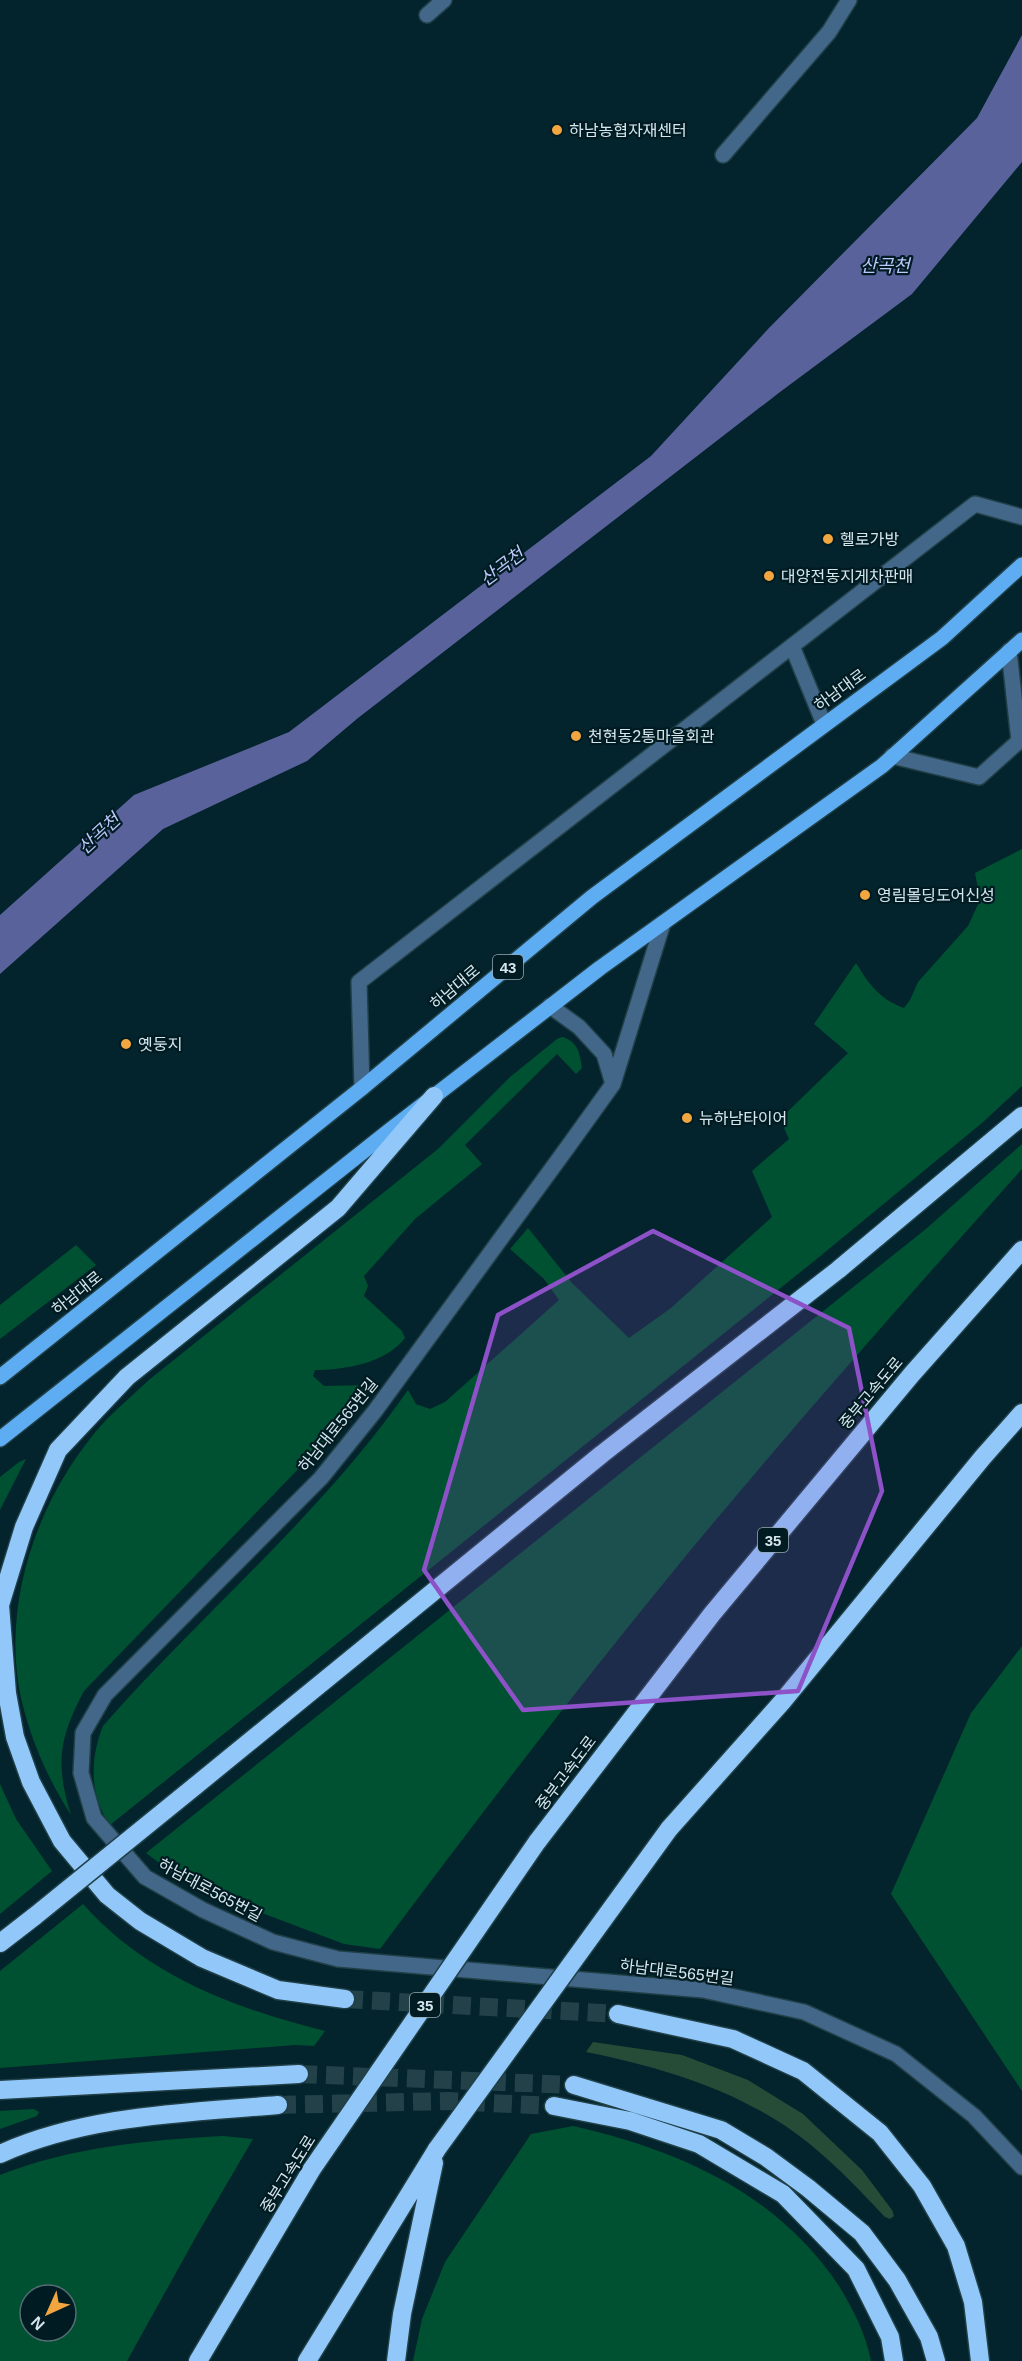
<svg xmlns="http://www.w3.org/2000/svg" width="1022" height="2361" font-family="Helvetica,'Noto Sans KR',sans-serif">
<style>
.green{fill:#264c38}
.forest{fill:#005131;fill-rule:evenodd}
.water{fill:#5a629b}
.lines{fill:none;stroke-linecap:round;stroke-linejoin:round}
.highway-tunnel{stroke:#224149;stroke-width:18;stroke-dasharray:18 9;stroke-linecap:butt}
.lane-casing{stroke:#203f47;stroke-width:18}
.street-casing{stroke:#203f47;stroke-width:18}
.primary-casing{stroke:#203f47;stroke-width:18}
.highway-casing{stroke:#203f47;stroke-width:21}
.lane{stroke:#426788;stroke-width:15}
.street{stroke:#426788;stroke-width:15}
.primary{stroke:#5eadf2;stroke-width:15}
.highway{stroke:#92c8f9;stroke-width:18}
.highway-bridge-casing{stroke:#203f47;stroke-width:21;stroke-linecap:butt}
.highway-bridge{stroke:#92c8f9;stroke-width:18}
.marked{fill:#8d51c8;fill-opacity:0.2;stroke:#8d51c8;stroke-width:4.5;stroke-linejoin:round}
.poi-dot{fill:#f1a640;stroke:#001b22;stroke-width:2}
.labels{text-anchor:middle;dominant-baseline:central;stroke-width:4.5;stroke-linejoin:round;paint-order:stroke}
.shield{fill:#001b22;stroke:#95a9af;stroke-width:1.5}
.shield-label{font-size:15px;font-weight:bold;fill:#d5e6ec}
.poi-label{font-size:16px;fill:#d5e6ec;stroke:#001b22;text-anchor:start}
.street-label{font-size:16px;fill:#d5e6ec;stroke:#001b22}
.water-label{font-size:18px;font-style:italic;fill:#bdc7fa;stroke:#001b22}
</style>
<rect width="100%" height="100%" fill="#03242c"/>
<path class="green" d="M593,2042L682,2055L748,2080L803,2114L862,2170L892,2210L894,2216L890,2219L885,2217C852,2182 817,2145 776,2120C718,2084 651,2065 586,2052Z"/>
<path class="forest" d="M1022,849V1086L982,1123L813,1262L110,1825C89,1795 90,1758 103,1726C203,1612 321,1515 408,1390L416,1404L430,1409L445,1402L559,1300L544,1279L510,1249L528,1228L572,1283L629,1338L671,1308L772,1217L752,1171L789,1139L780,1119L848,1053L814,1024L856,963C869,984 879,999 904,1008L910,1000L918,982L968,926L980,900L975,873Z
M562,1037C578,1041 580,1054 582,1068L576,1074L557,1054L465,1145L482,1164L415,1219L364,1276L368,1286L364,1296L402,1331L405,1338C386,1363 345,1370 315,1370L313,1376L324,1386L370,1385L368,1391L332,1434L84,1691C59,1738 55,1764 71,1815C48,1779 31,1741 21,1698C0,1601 40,1492 106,1420C120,1406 135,1393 150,1379L438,1149L510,1077L557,1039Z
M1022,1144V1169C909,1295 797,1422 689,1552C582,1682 480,1815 380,1949L344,1944L246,1907L174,1874L146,1853L927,1228Z
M76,1245L96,1265L0,1339V1305Z
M26,1459L0,1510V1477L19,1462Z
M1022,1646V2091L891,1894L971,1713Z
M0,1784L16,1819L52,1871L0,1914Z
M83,1904C147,1976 234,2008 325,2031L314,2046L295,2045L0,2068V1971Z
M34,2109L39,2112L37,2116L0,2129V2111Z
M573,2126C679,2150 777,2193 839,2286C853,2309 866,2334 871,2361H413L422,2319L445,2262L531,2134Z
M223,2136L253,2139L198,2233L127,2361H0V2175C71,2147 148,2140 223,2136ZM30,2295H66V2331H30Z"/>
<path class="water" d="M1022,35V162L912,294L780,392L358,718L307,761L163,829L0,974V915L134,795L289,732L651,456L769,328L977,118Z"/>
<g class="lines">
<path class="highway-tunnel" d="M345,1999L618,2014
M299,2074L574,2085
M278,2105L449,2101L554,2106"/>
<defs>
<path id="lane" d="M427,15L444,0
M723,155L829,32L849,0
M792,646L824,724
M892,756L979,777L1019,741L1009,651
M362,1088L359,982L975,504L1022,517"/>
<path id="street" d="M663,923L613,1084L567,1148L375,1411L321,1478L105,1695L83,1733L81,1773L94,1818L145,1877L203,1910L273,1942L338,1959L703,1990L804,2012L896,2054L974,2116L1022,2167
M550,1006L579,1027L604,1054L613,1084"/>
<path id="primary" d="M0,1377L362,1088L592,897L942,638L1022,565
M0,1439L389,1131L600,968L882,766L1022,640"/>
<path id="highway" d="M194,1787L602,1454L838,1270L1022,1116
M669,1829L782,1702L983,1457L1022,1413
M537,1842L712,1614L912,1374L1022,1250
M0,1943L35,1916
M345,1999L278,1990L202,1958L140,1921L107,1895L62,1841L31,1782L15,1737L7,1693L0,1605L24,1527L58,1450L127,1377L338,1208L434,1096
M618,2014L733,2039L803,2071L880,2133L922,2186L956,2246L973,2302L980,2361
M574,2085L721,2130L766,2157L808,2188L862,2233L897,2280L929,2337L936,2361
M0,2090L299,2074
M554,2106L630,2121L699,2144L783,2194L856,2269L890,2337L894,2361
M0,2154C86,2115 185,2113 278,2105
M198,2361L312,2169
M307,2361L437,2149
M396,2361L402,2314L434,2163"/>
</defs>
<use href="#lane" class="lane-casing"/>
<use href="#street" class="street-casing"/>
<use href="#primary" class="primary-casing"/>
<use href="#highway" class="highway-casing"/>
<use href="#lane" class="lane"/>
<use href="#street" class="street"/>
<use href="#primary" class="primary"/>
<use href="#highway" class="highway"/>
<defs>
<path id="highway-bridge" d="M35,1916L194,1787
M437,2149L669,1829
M312,2169L537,1842"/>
</defs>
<use href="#highway-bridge" class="highway-bridge-casing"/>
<use href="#highway-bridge" class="highway-bridge"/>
</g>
<path class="marked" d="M653,1231L849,1328L882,1491L798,1691L523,1710L424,1570L498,1315Z"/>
<g class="poi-dot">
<circle cx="557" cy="130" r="6"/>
<circle cx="828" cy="539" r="6"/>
<circle cx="769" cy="576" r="6"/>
<circle cx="576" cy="736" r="6"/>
<circle cx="865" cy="895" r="6"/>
<circle cx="126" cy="1044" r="6"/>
<circle cx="687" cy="1118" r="6"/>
</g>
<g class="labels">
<g class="shield">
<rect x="493" y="955" width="30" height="24" rx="4.5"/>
<rect x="758" y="1528" width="30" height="24" rx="4.5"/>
<rect x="410" y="1993" width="30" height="24" rx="4.5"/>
</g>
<g class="shield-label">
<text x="508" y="967">43</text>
<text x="773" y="1540">35</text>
<text x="425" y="2005">35</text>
</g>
<g class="poi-label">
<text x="569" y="130">하남농협자재센터</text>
<text x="840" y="539">헬로가방</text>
<text x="781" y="576">대양전동지게차판매</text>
<text x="588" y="736">천현동2통마을회관</text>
<text x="877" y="895">영림몰딩도어신성</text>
<text x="138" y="1044">옛둥지</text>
<text x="699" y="1118">뉴하남타이어</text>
</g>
<g class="street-label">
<text transform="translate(840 690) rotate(-36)">하남대로</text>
<text transform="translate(455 987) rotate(-40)">하남대로</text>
<text transform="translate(77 1293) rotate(-39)">하남대로</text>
<text transform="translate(871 1393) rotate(-50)">중부고속도로</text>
<text transform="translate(338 1425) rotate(-51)">하남대로565번길</text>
<text transform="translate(566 1773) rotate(-53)">중부고속도로</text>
<text transform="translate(210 1890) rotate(28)">하남대로565번길</text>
<text transform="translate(677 1972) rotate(7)">하남대로565번길</text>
<text transform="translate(288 2174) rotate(-58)">중부고속도로</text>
</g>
<g class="water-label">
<text x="885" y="266">산곡천</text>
<text transform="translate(502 567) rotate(-37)">산곡천</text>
<text transform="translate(99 834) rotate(-43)">산곡천</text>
</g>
</g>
<g transform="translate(48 2313) rotate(225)"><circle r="28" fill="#001b22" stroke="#556c73" stroke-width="1.5"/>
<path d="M0-4.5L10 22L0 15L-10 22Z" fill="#f1a640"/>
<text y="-9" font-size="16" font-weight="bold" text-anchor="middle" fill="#d5e6ec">N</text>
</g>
</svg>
